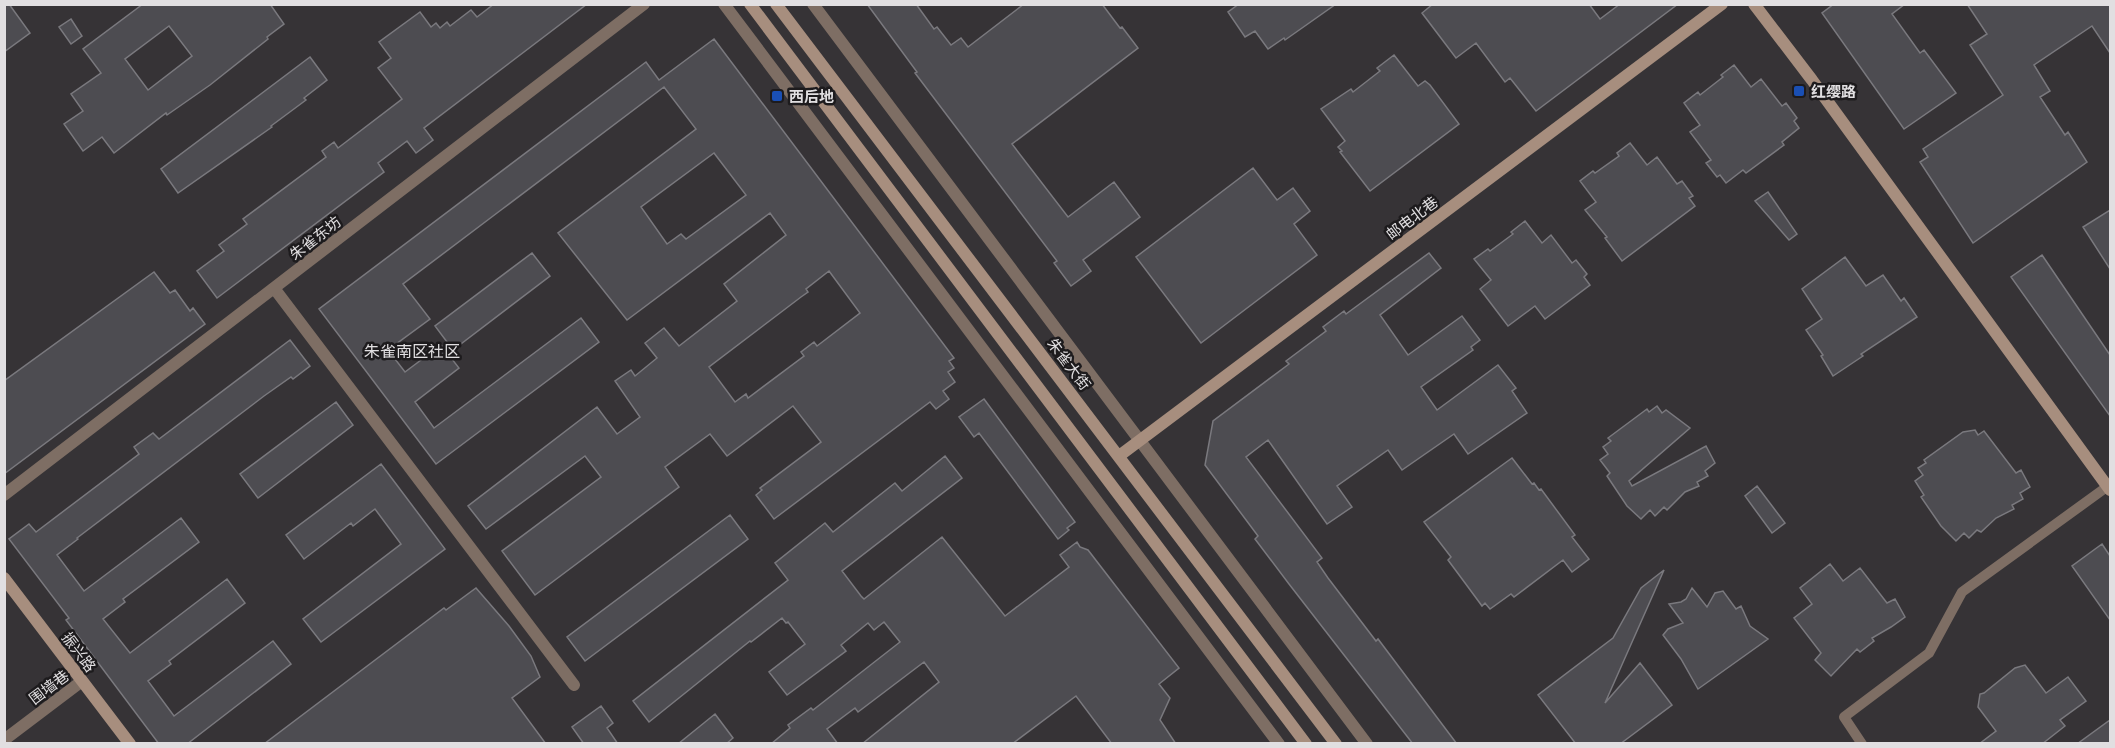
<svg xmlns="http://www.w3.org/2000/svg" width="2115" height="748" font-family="'PT Sans','Noto Sans SC',sans-serif">
<style>
.building{fill:#4d4c51;stroke:#7a797e;stroke-width:1.5;fill-rule:evenodd}
.lines{fill:none;stroke-linecap:round;stroke-linejoin:round}
.lane{stroke:#7e6e64;stroke-width:10}
.street{stroke:#7e6e64;stroke-width:12}
.secondary{stroke:#a78e7e;stroke-width:12}
.transit-dot{fill:#1a4fb4;stroke:#1d1b1d;stroke-width:2}
.labels{text-anchor:middle;dominant-baseline:central;stroke-width:5;stroke-linejoin:round;paint-order:stroke}
.poi-label{font-size:15px;font-weight:bold;fill:#e1dfe1;stroke:#1d1b1d;text-anchor:start}
.street-label{font-size:15px;fill:#e1dfe1;stroke:#1d1b1d}
.neighbourhood-label{font-size:16px;fill:#e1dfe1;stroke:#1d1b1d}
</style>
<rect width="100%" height="100%" fill="#363336"/>
<path class="building" d="M4,4H9L30,33L4,52Z
M143,4H270L284,24L267,37L268,39L210,85L167,115L166,113L114,153L102,137L83,151L64,124L83,111L71,94L101,73L83,49ZM169,26L192,56L148,90L125,59Z
M494,4H587L424,128L433,140L416,153L407,141L378,163L384,172L217,298L197,271L224,251L219,245L247,224L243,219L326,157L322,151L334,142L338,148L402,99L378,68L391,58L379,42L420,12L431,27L436,23L440,28L447,22L450,26L471,10L477,17Z
M867,4H916L934,29L937,27L951,45L961,38L968,47L1024,4H1102L1120,28L1122,27L1138,48L1012,144L1068,217L1114,182L1140,217L1083,260L1091,271L1071,286L1054,263L1057,261L915,73L917,72Z
M1239,4H1336L1285,40L1284,38L1268,49L1255,31L1245,37L1228,12Z
M1433,4H1589L1600,19L1620,4H1678L1536,111L1510,78L1505,82L1476,43L1456,58L1422,13Z
M1834,4H1905L1892,14L1920,53L1924,50L1956,93L1904,129L1822,13Z
M1967,4H2110V53L2092,26L2034,65L2050,91L2040,97L2065,135L2068,132L2087,162L1973,243L1920,162L1928,157L1923,149L2003,95L1970,45L1987,34Z
M71,19L82,36L71,44L59,27Z
M714,39L954,358L949,361L954,368L948,372L955,382L943,391L949,399L936,409L930,402L774,519L756,495L762,490L760,488L821,442L793,406L727,456L710,434L665,467L679,487L535,595L502,551L601,477L585,456L486,529L468,506L597,407L617,434L640,417L615,381L631,370L635,376L657,358L645,343L664,328L679,346L737,301L724,284L786,235L770,213L627,320L558,233L696,129L664,87L501,210L403,284L430,319L388,350L405,372L441,345L459,368L415,402L434,428L581,318L599,342L436,464L319,309L646,62L659,80ZM714,153L746,195L686,239L681,234L667,244L641,207ZM829,271L860,313L817,346L814,342L801,352L804,356L748,398L746,394L735,402L709,367L801,297L808,292L806,289Z
M1394,55L1418,86L1425,81L1430,85L1459,124L1370,191L1340,152L1342,151L1338,147L1345,141L1321,109L1351,89L1353,92L1380,71L1377,68Z
M310,57L327,80L304,98L306,100L271,126L272,127L178,193L161,169Z
M1734,65L1751,87L1761,79L1782,106L1786,103L1797,118L1794,121L1799,128L1782,142L1784,145L1746,173L1743,170L1726,183L1720,175L1717,177L1706,163L1711,160L1690,132L1700,125L1684,103L1698,92L1700,95L1723,77L1721,75Z
M1630,143L1647,165L1657,157L1677,184L1682,181L1693,196L1689,198L1695,206L1622,261L1605,238L1607,237L1585,210L1596,202L1580,181L1593,171L1595,173L1619,156L1617,153Z
M1253,168L1277,200L1293,188L1310,211L1294,224L1317,255L1201,343L1136,257Z
M1768,192L1797,234L1789,240L1755,201Z
M2110,210V269L2083,227Z
M1525,221L1542,243L1551,235L1572,263L1576,260L1587,274L1584,277L1590,285L1545,319L1535,306L1508,326L1480,289L1491,280L1474,259L1488,249L1490,251L1513,234L1511,232Z
M532,253L550,276L453,350L435,326Z
M1429,253L1441,268L1380,315L1408,355L1462,316L1480,340L1471,347L1473,350L1421,387L1437,410L1498,365L1516,388L1512,391L1527,413L1468,454L1454,434L1402,470L1388,450L1337,486L1352,507L1327,524L1268,440L1246,457L1322,558L1317,562L1328,578L1376,641L1378,639L1457,744H1413L1289,584L1255,539L1258,536L1205,465L1213,421L1289,364L1286,361L1326,331L1323,327L1344,311L1346,314Z
M2042,255L2110,355V416L2011,277Z
M1845,257L1866,286L1883,275L1901,301L1904,298L1917,317L1861,354L1863,356L1833,376L1821,356L1823,355L1806,330L1822,319L1802,289Z
M154,272L170,293L175,290L190,311L193,308L205,324L4,474V381Z
M290,340L310,366L293,379L291,377L264,396L77,538L78,539L57,555L84,591L181,518L199,542L123,599L125,602L103,619L130,653L227,579L245,603L169,661L171,664L148,681L174,716L273,641L291,664L187,744H159L66,620L69,618L9,539L29,524L36,532L139,454L134,447L153,433L159,439Z
M984,399L1075,522L1067,528L1069,530L1058,539L979,433L974,437L959,417Z
M336,402L353,425L258,498L240,474Z
M1657,406L1662,413L1666,410L1690,428L1629,481L1632,486L1706,446L1715,463L1705,471L1708,476L1697,482L1699,486L1685,492L1667,510L1664,507L1655,516L1650,510L1641,519L1627,506L1607,476L1610,473L1600,460L1608,454L1603,447L1611,441L1608,438L1647,409L1649,412Z
M1975,430L1978,435L1984,431L2016,473L2021,470L2030,487L2020,493L2023,499L2012,505L2014,509L1996,518L1981,532L1977,530L1969,538L1964,533L1956,541L1941,526L1921,497L1924,495L1915,481L1923,475L1918,468L1926,463L1924,460L1963,432Z
M945,456L962,478L842,571L861,596L864,599L942,537L1005,616L1069,567L1060,555L1077,542L1080,547L1088,550L1179,668L1159,684L1170,698L1160,720L1176,744H1112L1076,696L1012,744H862L939,682L924,662L858,712L855,708L827,729L838,744H771L790,728L788,725L811,708L813,710L900,642L884,622L874,630L868,623L841,645L846,651L787,695L769,672L805,644L788,622L786,623L782,618L751,642L750,641L649,722L633,701L788,580L775,563L825,523L833,532L895,483L902,491Z
M1512,458L1532,484L1534,483L1539,490L1541,489L1575,535L1572,537L1589,559L1572,572L1563,560L1514,597L1511,594L1490,609L1485,603L1482,606L1468,587L1448,560L1451,557L1424,522Z
M381,464L445,549L321,642L303,619L401,544L375,509L353,526L351,523L304,559L286,535Z
M1757,486L1785,523L1772,533L1745,496Z
M730,515L748,539L585,661L567,637Z
M2102,544L2110,556V620L2072,566Z
M1830,564L1843,581L1860,568L1887,603L1895,599L1905,617L1891,627L1872,638L1874,641L1860,652L1857,649L1831,676L1815,660L1821,653L1794,618L1812,604L1800,588Z
M1664,570L1605,703L1640,663L1672,705L1620,744H1576L1538,695L1613,638L1641,588Z
M476,588L509,626L531,656L540,677L512,698L546,744H264L444,608L446,610Z
M1692,588L1707,607L1715,593L1723,591L1736,609L1741,606L1750,626L1768,639L1698,689L1681,659L1663,635L1668,629L1683,623L1669,604L1681,602L1686,599Z
M2025,665L2046,693L2068,677L2086,701L2060,720L2065,726L2042,744H1979L1996,731L1978,707L1980,694L1984,693L2015,668Z
M601,706L613,723L607,728L618,744H584L572,727Z
M715,714L733,738L726,744H678Z
M2110,720V744H2077Z"/>
<g class="lines">
<path class="lane" d="M1862,744L1844,717L1929,653L1962,592L2108,486"/>
<path class="street" d="M724,4L1279,744
M813,4L1367,744
M274,288L574,685
M4,495L644,4
M4,740L82,681"/>
<path class="secondary" d="M750,4L1306,744
M776,4L1336,744
M1754,4L1812,80L2110,490
M1119,456L1722,4
M4,578L130,744"/>
</g>
<g class="transit-dot">
<rect x="1793" y="85" width="12" height="12" rx="3"/>
<rect x="771" y="90" width="12" height="12" rx="3"/>
</g>
<g class="labels">
<g class="poi-label">
<text x="1811" y="91">红缨路</text>
<text x="789" y="96">西后地</text>
</g>
<g class="street-label">
<text transform="translate(1412 218) rotate(-37)">邮电北巷</text>
<text transform="translate(315 238) rotate(-38)">朱雀东坊</text>
<text transform="translate(1069 364) rotate(53)">朱雀大街</text>
<text transform="translate(79 652) rotate(53)">振兴路</text>
<text transform="translate(49 687) rotate(-37)">围墙巷</text>
</g>
<g class="neighbourhood-label">
<text x="412" y="351">朱雀南区社区</text>
</g>
</g>
<rect width="2115" height="748" fill="none" stroke="#e1dfe1" stroke-width="12"/>
</svg>
